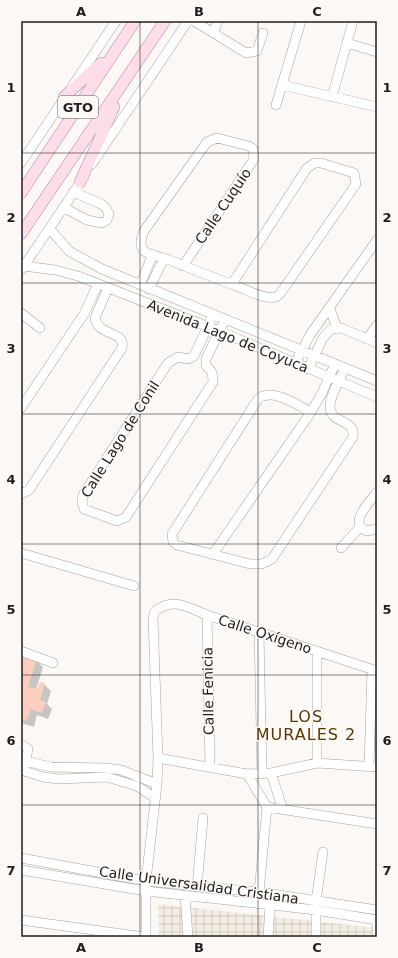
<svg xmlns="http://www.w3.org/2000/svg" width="398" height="958" font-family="'DejaVu Sans',sans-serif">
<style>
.industrial{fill:url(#industrial-grid)}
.shadow{fill:#0003}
.building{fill:#fccebf}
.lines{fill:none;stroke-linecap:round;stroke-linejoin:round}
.minor-casing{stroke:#a6a3a0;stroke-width:10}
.major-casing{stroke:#ad8b98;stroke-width:12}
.minor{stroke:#fff;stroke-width:9}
.major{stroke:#fcdde9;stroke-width:11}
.grid{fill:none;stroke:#1f1e1d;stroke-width:1;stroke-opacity:0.55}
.labels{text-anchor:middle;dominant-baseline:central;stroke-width:3;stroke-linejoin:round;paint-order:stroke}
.shield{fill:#fbf8f5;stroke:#615f5e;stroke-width:1}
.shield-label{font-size:13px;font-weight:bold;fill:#1f1e1d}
.street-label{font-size:14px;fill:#1f1e1d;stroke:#fbf8f5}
.quarter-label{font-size:16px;letter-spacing:1px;fill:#583700;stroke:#fbf8f5}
.neatline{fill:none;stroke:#1f1e1d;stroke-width:1.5}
.grid-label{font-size:13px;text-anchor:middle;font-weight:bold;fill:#1f1e1d}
</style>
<defs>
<pattern id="industrial-grid" width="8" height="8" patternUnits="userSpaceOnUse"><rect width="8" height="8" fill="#f5ede3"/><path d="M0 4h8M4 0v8" fill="none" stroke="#d2cbc2"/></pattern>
</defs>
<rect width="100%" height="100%" fill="#fbf8f5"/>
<path class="industrial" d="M158,904L377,928V937H159Z"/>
<path class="shadow" d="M21,655L36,660L43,667L36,690L44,684L51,691L47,704L52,709L48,719L37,715L34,727L21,723Z"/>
<path class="building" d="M21,654L37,659L28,687L37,689L40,682L45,683L40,700L46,702L42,713L31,709L27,721L21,719Z"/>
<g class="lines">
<defs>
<path id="minor" d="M194,21L246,53L257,51L263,33
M213,32L218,21
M347,43L377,52
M282,85L377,107
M332,97L353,21
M276,105L301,21
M21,163L116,21
M92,164L188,21
M63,207L87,220L102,223L107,220L109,214L106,208L101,204L73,192
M50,229L69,251L102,269L377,381
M24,266L55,270L78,276L219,331L377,397
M183,266L254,159L253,149L249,146L217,138L207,142L144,231C142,236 138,245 144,251C150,255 160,257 167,259C191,269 215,278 239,287C250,291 265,300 276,297L280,294L356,184L354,173L321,163H315L307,168L232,284
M22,269L84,177
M140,285L153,254
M149,289L164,258
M330,309L337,328
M21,313L40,328
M213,315L194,356L188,359L178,357L168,363L83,495L82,502L84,509L117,521L126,517L213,382C213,374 212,370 206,366V359L225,319
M367,339L377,325
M295,364L310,335L377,240
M308,369L323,338L331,329L341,328L377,343
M21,408L84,314L98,284
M311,412C297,405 272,387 258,399L172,534L173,542L177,545L250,564H262L272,559L353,437C356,419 330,424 330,407C330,395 340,379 345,368
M377,492C370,502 347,524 367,531L377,529
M21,494L29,490L122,348C126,330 98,337 95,318L108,288
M341,548L360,527
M21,553L134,586
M213,554L311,412L322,393L335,364
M207,615L210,767
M259,633L262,774
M21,651L53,663
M317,651V763
M21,744L28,749L24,768
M158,758L247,774L271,773L317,763L377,767
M21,760L51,767L106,768L121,770L157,784
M369,766L372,670
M21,770L43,777L59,779L107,777L137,786L155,798
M271,773L283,810
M247,774L267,807L259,892
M267,807L377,824
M21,858L146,881L259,892L377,910
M21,870L146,891L316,910L377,920
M197,887L203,818
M185,895L188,937
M316,901L323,852
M21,920L144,937
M377,920V937
M146,937V881L157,784L158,758L153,618L155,611C174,597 187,607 207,615L377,671
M268,937L270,905
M316,937V910"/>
<path id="major" d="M64,97L101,63
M80,182L114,107
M21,193L135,21
M21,234L165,21"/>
</defs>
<use href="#minor" class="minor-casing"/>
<use href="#major" class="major-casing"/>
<use href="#minor" class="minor"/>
<use href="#major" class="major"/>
</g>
<path class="grid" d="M140,21V937M258,21V937M21,153H377M21,283H377M21,414H377M21,544H377M21,675H377M21,805H377"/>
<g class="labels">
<rect class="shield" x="58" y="96" width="40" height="22" rx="3"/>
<g class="shield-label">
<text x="78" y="107">GTO</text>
</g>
<g class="street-label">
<text transform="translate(223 206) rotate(-56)">Calle Cuquío</text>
<text transform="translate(228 336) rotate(22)">Avenida Lago de Coyuca</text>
<text transform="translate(120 439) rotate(-58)">Calle Lago de Conil</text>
<text transform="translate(265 634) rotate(18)">Calle Oxígeno</text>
<text transform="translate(208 691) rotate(-91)">Calle Fenicia</text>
<text transform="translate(199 885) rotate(8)">Calle Universalidad Cristiana</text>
</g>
<g class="quarter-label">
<text x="306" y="716">LOS<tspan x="306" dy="18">MURALES 2</tspan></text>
</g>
</g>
<rect width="398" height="958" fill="none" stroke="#fbf8f5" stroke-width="44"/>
<rect x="22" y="22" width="354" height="914" class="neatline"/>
<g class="grid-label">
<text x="81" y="16">A</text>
<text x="199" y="16">B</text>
<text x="317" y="16">C</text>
<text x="11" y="92">1</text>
<text x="387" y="92">1</text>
<text x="11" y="222">2</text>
<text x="387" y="222">2</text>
<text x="11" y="353">3</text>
<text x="387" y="353">3</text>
<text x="11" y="484">4</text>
<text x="387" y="484">4</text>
<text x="11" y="614">5</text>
<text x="387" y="614">5</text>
<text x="11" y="745">6</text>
<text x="387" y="745">6</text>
<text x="11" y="875">7</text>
<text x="387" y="875">7</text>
<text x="81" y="952">A</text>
<text x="199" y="952">B</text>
<text x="317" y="952">C</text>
</g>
</svg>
